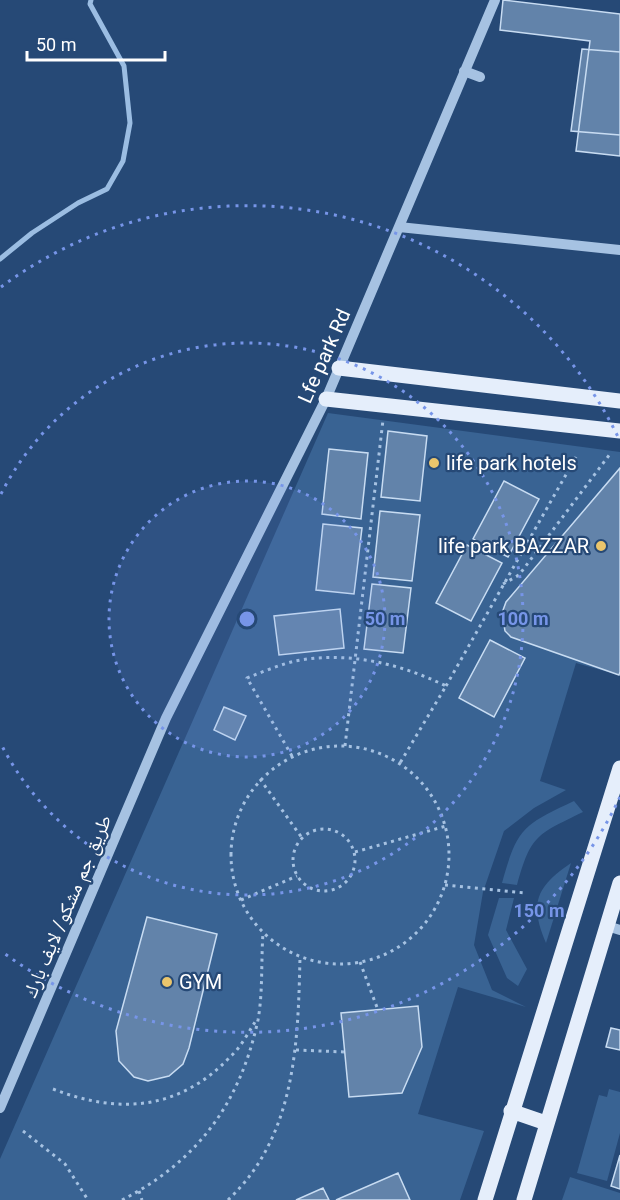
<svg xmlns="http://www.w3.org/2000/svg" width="620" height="1200" font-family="Roboto,'Noto Naskh Arabic',sans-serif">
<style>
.green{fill:#396393}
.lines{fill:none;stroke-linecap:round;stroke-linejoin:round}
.stream{stroke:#9bbde2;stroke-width:5}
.building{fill:#6283aa;stroke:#c8dcf2;stroke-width:1.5}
.path{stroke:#a6c2e2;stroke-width:3;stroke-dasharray:3 4.5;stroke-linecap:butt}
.minor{stroke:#a6c2e2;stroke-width:10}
.major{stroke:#e5eefb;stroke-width:15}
.ring{fill:none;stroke:#7795e8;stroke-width:3;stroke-dasharray:3 6}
.poi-dot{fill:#eac56c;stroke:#264976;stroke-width:2}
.labels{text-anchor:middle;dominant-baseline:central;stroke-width:4.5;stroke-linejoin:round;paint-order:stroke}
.street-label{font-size:20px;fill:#fff;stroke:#264976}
.poi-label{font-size:20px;fill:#fff;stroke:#264976;text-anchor:start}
.centre{fill:#7795e8;stroke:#264976;stroke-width:3}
.ring-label{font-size:18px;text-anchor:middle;font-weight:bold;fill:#7795e8;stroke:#264976;stroke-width:4.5;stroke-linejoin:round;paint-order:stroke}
</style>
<rect width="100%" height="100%" fill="#264976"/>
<path class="green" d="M328,413L620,452V672L619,675L576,663L540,781L566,790L534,808L504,831L483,892L474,945L492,990L526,1007L458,987L418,1114L484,1131L460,1200H0V1159Z
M574,801L583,812C536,835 531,835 517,885L502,883C517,828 523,825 574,801Z
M571,863L546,943C529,903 536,887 571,863Z
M499,898H514L506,930L527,969L518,986L507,978L488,935Z
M609,1089L620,1092V1133L607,1181L577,1173L599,1095L607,1097Z
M570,1177L620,1193V1200H562Z"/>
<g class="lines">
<path class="stream" d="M0,259L32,233L78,203L107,189L123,161L130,123L124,66L90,4L91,0"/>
</g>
<path class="building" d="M503,0L620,14V156L576,151L590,41L500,30Z
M582,49L620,52V135L571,131Z
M388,431L427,436L420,501L381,497Z
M329,449L368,453L361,519L322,514Z
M620,468V672L619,675L511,637L505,631L502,613L506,602Z
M504,481L539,499L508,557L473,539Z
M380,511L420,515L412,581L373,577Z
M323,524L362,528L354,594L316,590Z
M467,545L502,563L471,621L436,603Z
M372,584L411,588L403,653L364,649Z
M340,609L344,648L279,655L274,616Z
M490,640L525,658L494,717L459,698Z
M224,707L246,716L235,740L214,730Z
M147,917L217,934L189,1048L183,1064L169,1076L148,1081L134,1077L119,1061L116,1031Z
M418,1006L422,1047L402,1093L349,1097L341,1013Z
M611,1028L620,1030V1050L606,1047Z
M620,1155V1189L611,1186Z
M398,1173L410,1200H336Z
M323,1188L329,1200H296Z"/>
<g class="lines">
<path class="path" d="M503,584L519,575L610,454
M446,686L576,457
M231 855a109 109 0 1 1 218 0a109 109 0 1 1-218 0Z
M345,746L383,420
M292,756L247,678C262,672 279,665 295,661C347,651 399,663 446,686L400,763
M260,779L302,838
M293 860a31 31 0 1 1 62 0a31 31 0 1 1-62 0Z
M355,852L446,826
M445,885L526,893
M241,900L297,876
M360,962L378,1010
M296,1050L345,1052
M53,1089C120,1115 180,1110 231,1056C241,1047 248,1033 255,1022
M23,1131L65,1164L88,1200
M139,1191L142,1200
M122,1200C198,1161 240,1103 258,1020C263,992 261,961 263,933
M228,1200C296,1136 298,1043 300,957"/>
<path class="minor" d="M464,71L480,77
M399,227L620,250
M607,926L620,930
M0,1108L166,718L326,399L495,0"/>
<path class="major" d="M339,368L620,401
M326,399L620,431
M511,1111L546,1123
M485,1200L620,768
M524,1200L620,883"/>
</g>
<circle cx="247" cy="619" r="138" fill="#7795e8" fill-opacity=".12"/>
<g class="ring">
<circle cx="247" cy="619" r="138"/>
<path d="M1 494A276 276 0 1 1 1 744"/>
<path d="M620 797A413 413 0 0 1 1 951M1 287A413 413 0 0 1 620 441"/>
</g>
<g class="poi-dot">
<circle cx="434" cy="463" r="6"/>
<circle cx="601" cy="546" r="6"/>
<circle cx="167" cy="982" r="6"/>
</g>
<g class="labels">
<g class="street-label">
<text transform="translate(324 356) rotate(-66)">Lfe park Rd</text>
<text transform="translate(67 906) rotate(-67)">طريق جم مشكو/ لايف بارك</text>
</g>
<g class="poi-label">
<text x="446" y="463">life park hotels</text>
<text x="589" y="546" text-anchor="end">life park BAZZAR</text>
<text x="179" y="982">GYM</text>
</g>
</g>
<circle cx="247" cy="619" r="9" class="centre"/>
<g class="ring-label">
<text x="385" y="625">50 m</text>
<text x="523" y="625">100 m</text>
<text x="539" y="917">150 m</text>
</g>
<path d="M27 51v9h138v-9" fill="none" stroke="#ffffff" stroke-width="3"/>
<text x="36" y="51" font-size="18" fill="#ffffff" stroke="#264976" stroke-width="4.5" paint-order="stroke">50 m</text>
</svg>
